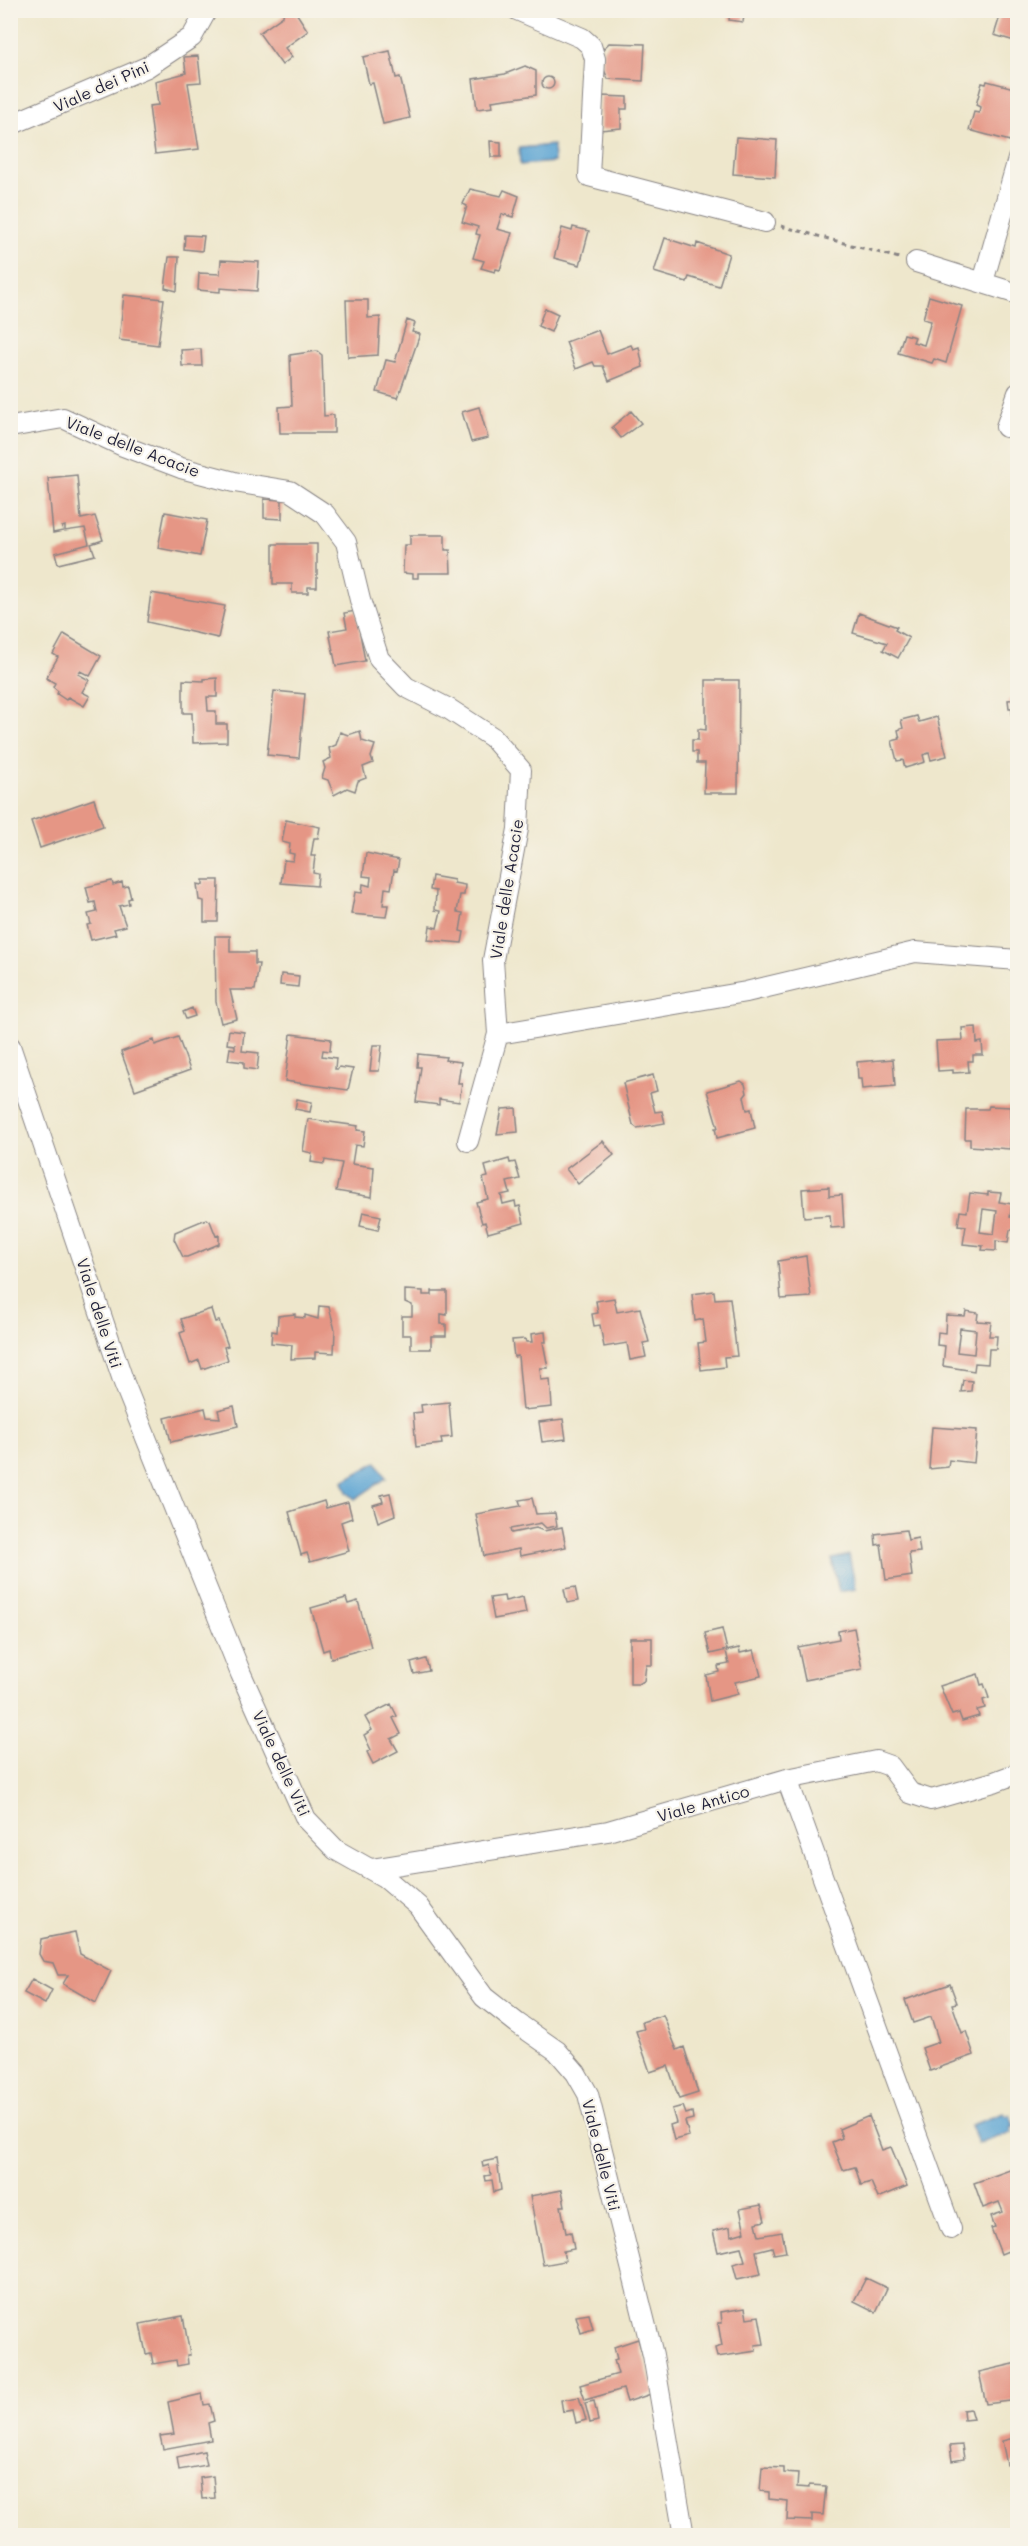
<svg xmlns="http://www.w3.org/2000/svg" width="1028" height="2546" font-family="Mali,sans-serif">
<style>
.water{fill:#5da5d3;stroke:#406487;stroke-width:1.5}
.building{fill:#e59685;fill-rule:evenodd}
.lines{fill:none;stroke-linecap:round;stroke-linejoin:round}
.street-casing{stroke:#888484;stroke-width:22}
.path{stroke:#888484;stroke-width:3;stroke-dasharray:4.5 4.5;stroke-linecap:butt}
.street{stroke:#fff;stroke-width:20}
.labels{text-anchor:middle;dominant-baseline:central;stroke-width:4.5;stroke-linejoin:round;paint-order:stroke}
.street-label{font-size:16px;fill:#22223b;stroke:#f7f3e8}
</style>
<rect width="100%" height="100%" fill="#f7f3e8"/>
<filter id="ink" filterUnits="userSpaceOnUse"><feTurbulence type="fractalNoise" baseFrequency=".0167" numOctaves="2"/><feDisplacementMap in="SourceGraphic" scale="12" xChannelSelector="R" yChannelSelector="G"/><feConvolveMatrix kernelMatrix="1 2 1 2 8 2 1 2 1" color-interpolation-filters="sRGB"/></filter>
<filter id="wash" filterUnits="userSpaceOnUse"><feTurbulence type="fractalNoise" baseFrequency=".008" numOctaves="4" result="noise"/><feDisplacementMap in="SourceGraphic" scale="24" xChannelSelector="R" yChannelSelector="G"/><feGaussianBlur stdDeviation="1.35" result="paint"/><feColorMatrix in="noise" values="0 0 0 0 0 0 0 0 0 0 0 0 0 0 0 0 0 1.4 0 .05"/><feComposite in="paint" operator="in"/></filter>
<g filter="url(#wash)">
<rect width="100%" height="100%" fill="#eee7cc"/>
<path class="water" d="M553,145L554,162L520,165L519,148Z
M377,1462L386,1478L355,1499L347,1492L343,1481Z
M849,1555L856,1589L839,1592L832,1559Z
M1004,2113L1006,2116L1010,2115L1014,2127L1010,2128L1012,2132L978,2144L971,2125Z"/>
<g id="blocks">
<path class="building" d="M284,10L295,11L308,31L285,48L292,57L282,65L259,33L283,16Z
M730,10H745L743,22L729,20Z
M1002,10H1018V42L994,35Z
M609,43L645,44L643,81L608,79L603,67V49Z
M390,51L396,78L400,77L410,118L383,124L373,83L369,84L363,57Z
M198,56L201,82L188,83L199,149L155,154L149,106L158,105L155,81L186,73L184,57Z
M525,66L536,71V95L492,101L493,107L477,109L473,79L505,74Z
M542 83a6 6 0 1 1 12 0a6 6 0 1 1-12 0Z
M987,81L1018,89V113L1010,141L969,130L974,112L979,113L980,107L976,105L982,83L986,84Z
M601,96L627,97V109H621V128L600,130Z
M736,137L777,140L775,177L733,174Z
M490,141L501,142V157H491Z
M470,189L501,196L504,190L519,196L513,217L502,214L497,229L512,233L500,270L496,269L495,272L481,268L484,261L473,258L480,235L476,234L478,227L462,222L467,206L463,204Z
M573,227L589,231L580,265L554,258L562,228L572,231Z
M185,235L204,236L202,251L184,249Z
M665,238L696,248L697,243L729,254L719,286L689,277L687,282L654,272Z
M169,257H179L177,291L165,288Z
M221,260L259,262L257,291L220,288V292L198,290L199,273L220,274Z
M124,295L164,299L158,345L119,340Z
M929,296L962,306L946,363L934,359L932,363L898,353L904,334L915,337L913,342L924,345L931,321L923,319Z
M346,300H368V318L380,317L378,355L348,357Z
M545,308L558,314L551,332L538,326Z
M407,320L415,323L412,332L420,334L398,398L377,392L386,360L395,362Z
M598,330L607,354L631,345L633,349L639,347L643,367L609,381L603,366H595L593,362L576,369L566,342Z
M201,349L202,366H182L181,350Z
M317,351L322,355L324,416L334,415V433H280L279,407L292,406L290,355Z
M479,407L488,438L471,442L462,412Z
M631,411L641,423L621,438L612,427Z
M77,475L81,519L95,516L103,540L91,544L95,555L58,564L55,553L89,544L85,528L65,531V526L62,527L63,531L53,533L48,478Z
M264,499L282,500V519L264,518Z
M165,512L207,520L200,556L158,548Z
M410,535H445V550H450L451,573H418V578H413V574L403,573L404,545H410Z
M273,544H317V587H308V593H292V584H273Z
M151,593L225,606L218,638L147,622Z
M356,611L365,661L336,666L329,631L347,628L344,613Z
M859,613L897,627L895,630L909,638L898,658L883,650L887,643L853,633Z
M64,634L101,656L90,676L80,671L78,674L89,680L82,692L90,696L84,706L68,697L66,700L57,694L58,691L53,687L55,683L46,678L58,657L53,654Z
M217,678V697H207L208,711H216V724H227V742L193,743L192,713H183V680L204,681V679Z
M706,680H739L738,793H704L705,763H697V752H692V740H698V729L706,730Z
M274,691L305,694L299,758L267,755Z
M1018,699V725H1013L1012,708H1009L1008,700Z
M917,716L919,722L937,717L947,756L931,760L929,753L923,755L925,762L905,768L903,760L897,761L892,741L900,739L898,730L903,728L901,720Z
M360,731L362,741L375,745L371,757L373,763L363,767L366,778L358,781L355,791L347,788L334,795L328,780L322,778L325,768L323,762L331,758L329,748L336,745L340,732L348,735Z
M94,799L103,826L40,848L31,821Z
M286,820L320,827L318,838H314L311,856H315L313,873L318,874L317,886L281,883L284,860L293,861L294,854L289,853L290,844L282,842Z
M366,853L399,860L397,871L394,870L391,889L385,888L383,905H388L386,917L351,914L355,892L362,893L363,884L370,886L371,877L363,876Z
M432,876L454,880V883L465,885L464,895H460L457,912L463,913L460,931L464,932L462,943L428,940L430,926L437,928L441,911L435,910L436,891L430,890Z
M203,880H219L218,922H204V901L199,900L197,884L203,885Z
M112,881L113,885L122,882L123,887L128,886L131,898L128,899L129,904L119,906L126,926L114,929L116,934L91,940L87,925L91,924L88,914L97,912L95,902L90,903L86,887Z
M215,936H230V952H255V964H259L255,990H230L237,1019L221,1023L216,1002Z
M281,974L299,976L298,987L280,985Z
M192,1008L195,1016L186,1019L183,1012Z
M976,1027L977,1043L982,1042L983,1055H973V1061H968L969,1072L953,1073V1070L938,1071L936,1041L963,1040L962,1028Z
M229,1030L244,1032L242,1051L259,1053L257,1070L244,1068V1062L228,1060L230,1048L235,1049V1045L227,1044Z
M291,1034L331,1039L330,1051L323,1050L322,1056L336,1058L335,1069H338L339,1067L353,1069L348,1090L285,1081Z
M178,1037L190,1070L135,1090L121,1052L154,1040L155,1045Z
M373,1045H382L379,1071H370Z
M418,1054L446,1057L445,1060L461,1062L458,1083H462L459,1102L439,1099V1105L416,1102L421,1067H417Z
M893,1059L895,1086L862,1089L861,1079H858L857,1062Z
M653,1075L657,1091L650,1093L655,1112L662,1111L665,1123L637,1128L633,1125L623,1083Z
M741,1081L745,1084L747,1093L744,1097L747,1110L751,1109L755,1128L717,1138L715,1128H718L707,1091Z
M297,1099L312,1102L310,1112L295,1109Z
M989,1106L1011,1107V1118H1015L1014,1129H1011L1010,1149L970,1146V1139H965L966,1109H988Z
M516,1108L518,1132L497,1134L502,1109Z
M308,1119L358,1126L357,1130L365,1131L363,1146L355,1145L352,1164L374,1167L372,1197L336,1191L342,1163L325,1160L324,1164L311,1162L312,1153L303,1151Z
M603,1141L614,1155L578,1184L566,1169Z
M509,1159L510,1163L515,1162L520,1179L507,1182L510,1193L501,1195L503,1204L515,1201L516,1207L520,1206L524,1223L488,1233L485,1222L482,1223L476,1202L488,1199L483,1178L488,1177L485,1166Z
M829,1187V1196L842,1195L844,1227L831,1228L830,1215L804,1217L802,1189Z
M988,1192L1001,1193L999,1202L1012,1204L1010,1217L1018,1218L1016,1230H1010L1008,1243L996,1241V1251L982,1250L983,1246L963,1244L966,1226L958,1225L960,1211L967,1212L970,1193L988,1195ZM983,1209L997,1211L994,1234L980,1232Z
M363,1212L381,1216L378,1230L360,1226Z
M206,1219L210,1221L216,1236L219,1235V1244L187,1257H183L174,1239L175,1232Z
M806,1256L811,1297L781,1299L778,1261Z
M405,1290L423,1291V1295H432V1291H447V1315L441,1314V1324H446V1336H431V1349H411V1335H402V1316H412V1305L405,1302Z
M714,1291L715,1299L730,1298L737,1356L724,1357L725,1367L701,1370L698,1343L706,1342L703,1319L695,1321L692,1294Z
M614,1298L617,1312L640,1308L649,1342L643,1343L646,1357L630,1360L627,1343L604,1347L600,1325L594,1326L592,1314L598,1313L596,1301Z
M319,1306L329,1307L335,1330L334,1353L315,1352V1358L291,1359L292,1345L271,1343L272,1331L277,1332L278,1316L295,1314V1317L305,1318V1315L318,1319Z
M211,1309L215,1322L219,1321L228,1346L224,1347L228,1360L202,1369L199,1360L190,1364L180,1333L185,1331L181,1319Z
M966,1311L978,1313L977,1321L991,1322L989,1336H997L996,1349H989L988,1364L975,1363L974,1371L943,1366L945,1346L937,1345L938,1332L945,1333L946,1315L965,1316ZM960,1328L976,1330L974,1354L957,1352Z
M545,1332L546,1342H543L548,1368H540L541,1380L550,1379L552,1407L523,1410L518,1356L514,1357L512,1340L525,1339L526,1342H532L531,1334Z
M963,1380L972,1381L971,1391L961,1392Z
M449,1402L452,1437L441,1438L442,1444L416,1447L413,1413L422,1412L421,1405Z
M234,1406L238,1426L171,1442L165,1418L205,1408L207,1417L220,1418L218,1410Z
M563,1419L566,1439L542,1442L539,1422Z
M932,1427L977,1430L974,1463L949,1460L948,1467L929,1469Z
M390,1493L395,1515L378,1522L373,1505L383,1502L381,1495Z
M532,1498L536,1514L555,1513L557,1526L546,1528L541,1523L510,1529L511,1533L536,1528L544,1531L562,1527L566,1547L520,1556L519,1549L484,1556L476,1514L521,1506L519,1500Z
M324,1501L326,1508L348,1502L352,1518L341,1522L349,1551L310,1562L307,1553L301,1555L289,1512Z
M906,1530L908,1540L918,1538L920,1552L909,1553L912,1576L886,1580L881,1544L876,1545L875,1534Z
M575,1587L578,1601L567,1603L564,1589Z
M504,1596L505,1601L523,1597L526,1613L494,1619L490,1598Z
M346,1598L348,1604L358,1601L371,1647L331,1658L329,1649L323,1651L311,1608Z
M854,1628L862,1669L805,1680L798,1647L839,1639L838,1631Z
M722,1629L727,1650L710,1654L705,1633Z
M630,1638H652V1665H646L644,1681L639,1684H630Z
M739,1648L740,1653L754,1650L761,1676L735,1682L738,1694L710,1701L706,1675L719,1672L718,1666L729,1664L726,1651Z
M426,1659L429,1671L414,1674L411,1663Z
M978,1674L981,1685L984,1684L989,1698L983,1700L985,1708L977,1710L979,1716L962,1721L959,1713L952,1715L940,1686Z
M391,1704L397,1716L393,1718L401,1734L391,1739L398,1751L373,1764L367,1752L371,1750L364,1735L372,1730L365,1717Z
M75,1932L80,1954L111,1971L96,2003L63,1984L68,1975H58L53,1963L43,1961L39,1954L41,1939Z
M32,1979L52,1990L45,2004L24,1993Z
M950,1984L957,2003L952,2004L962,2033L966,2031L974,2055L930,2071L922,2048L939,2042L931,2017L913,2023L905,2000Z
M663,2015L677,2050L684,2047L698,2093L679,2099L668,2066L650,2072L636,2031L644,2029L642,2022Z
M683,2106L686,2114L692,2112L693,2119L685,2121L689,2136L674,2140L670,2125L676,2123L672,2109Z
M869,2116L882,2150L891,2147L907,2186L878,2198L871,2182L861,2185L855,2167L843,2170L832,2142L842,2138L839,2129Z
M497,2159L501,2190L494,2192L492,2180L486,2181L485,2176L491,2175L489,2165L483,2167L482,2162Z
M1018,2167V2247L1001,2254L991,2228L995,2227L991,2216L1003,2212L999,2202L983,2208L974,2183Z
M562,2190L565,2206H561L566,2233L571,2232L574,2249L563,2251L565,2261L543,2265L530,2196Z
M761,2205L765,2221L756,2223L759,2236L782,2232L786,2252L774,2254L772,2247L756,2251L761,2274L737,2279L733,2264L745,2261L741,2247L718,2252L713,2231L730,2227L731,2236L745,2232L740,2209Z
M866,2278L887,2288L876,2312L854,2301Z
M745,2308L747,2318L759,2316L764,2344L755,2345L756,2351L717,2357L715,2348L722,2346L718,2323H722L721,2312Z
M589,2314L593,2329L581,2333L576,2316Z
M183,2316L190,2355H187L188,2364L177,2366L176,2360L153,2364L151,2353L146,2354L140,2324Z
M638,2339L654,2393L627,2402L623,2389L585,2400L580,2385L618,2374L614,2360L617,2359L614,2347Z
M1018,2363V2400L986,2404L979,2372Z
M202,2394L204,2405L210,2404L214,2421L208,2423L211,2440L163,2449L160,2436L174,2434L168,2402Z
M579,2397L586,2420L576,2423L573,2410L563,2412L561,2400Z
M594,2401L598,2421L590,2423L585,2403Z
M970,2409L973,2419L964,2420L963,2410Z
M1018,2437V2463L1007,2465L1002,2441Z
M962,2445L964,2459L952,2461L950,2446Z
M204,2451L207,2465L179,2470L177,2457Z
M762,2467L784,2468V2473L798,2474L797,2487L809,2488V2485L826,2486L823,2515L812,2514V2521L787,2520L788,2501L769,2499V2492L760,2491Z
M213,2476L215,2498L202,2499L200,2478Z"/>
</g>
</g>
<g filter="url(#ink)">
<use href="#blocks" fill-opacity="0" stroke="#888484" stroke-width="1.5"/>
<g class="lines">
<defs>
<path id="street" d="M517,10L582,38L591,46L595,59L589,176L765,222
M10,125L147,67L192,37L207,10
M916,262L1018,294
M983,282L1018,159
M10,427L63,418L123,446L181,468L234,482L290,491L325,514L346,542L360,600L379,659L406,687L449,709L492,737L521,770L518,829L493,960L498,1034L468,1141
M1006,427L1018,393
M498,1034L746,992L915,952L1018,960
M10,1046L124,1383L241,1674L306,1819L336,1850L384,1877L418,1906L484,1997L517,2023L557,2051L576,2073L588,2094L653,2355L684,2536
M787,1779L951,2229
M371,1869L608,1831L787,1779L876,1761L890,1766L910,1793L931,1800L994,1782L1018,1773"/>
</defs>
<use href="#street" class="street-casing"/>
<path class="path" d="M781,226L899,258"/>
<use href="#street" class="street"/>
</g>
</g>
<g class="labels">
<g class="street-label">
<text transform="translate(101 86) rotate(-24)">Viale dei Pini</text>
<text transform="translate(133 446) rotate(21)">Viale delle Acacie</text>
<text transform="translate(506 889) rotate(-81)">Viale delle Acacie</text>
<text transform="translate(100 1313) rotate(72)">Viale delle Viti</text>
<text transform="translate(282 1763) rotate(65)">Viale delle Viti</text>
<text transform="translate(703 1803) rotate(-16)">Viale Antico</text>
<text transform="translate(602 2155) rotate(76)">Viale delle Viti</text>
</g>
</g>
<rect width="1028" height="2546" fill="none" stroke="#f7f3e8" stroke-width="36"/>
</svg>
